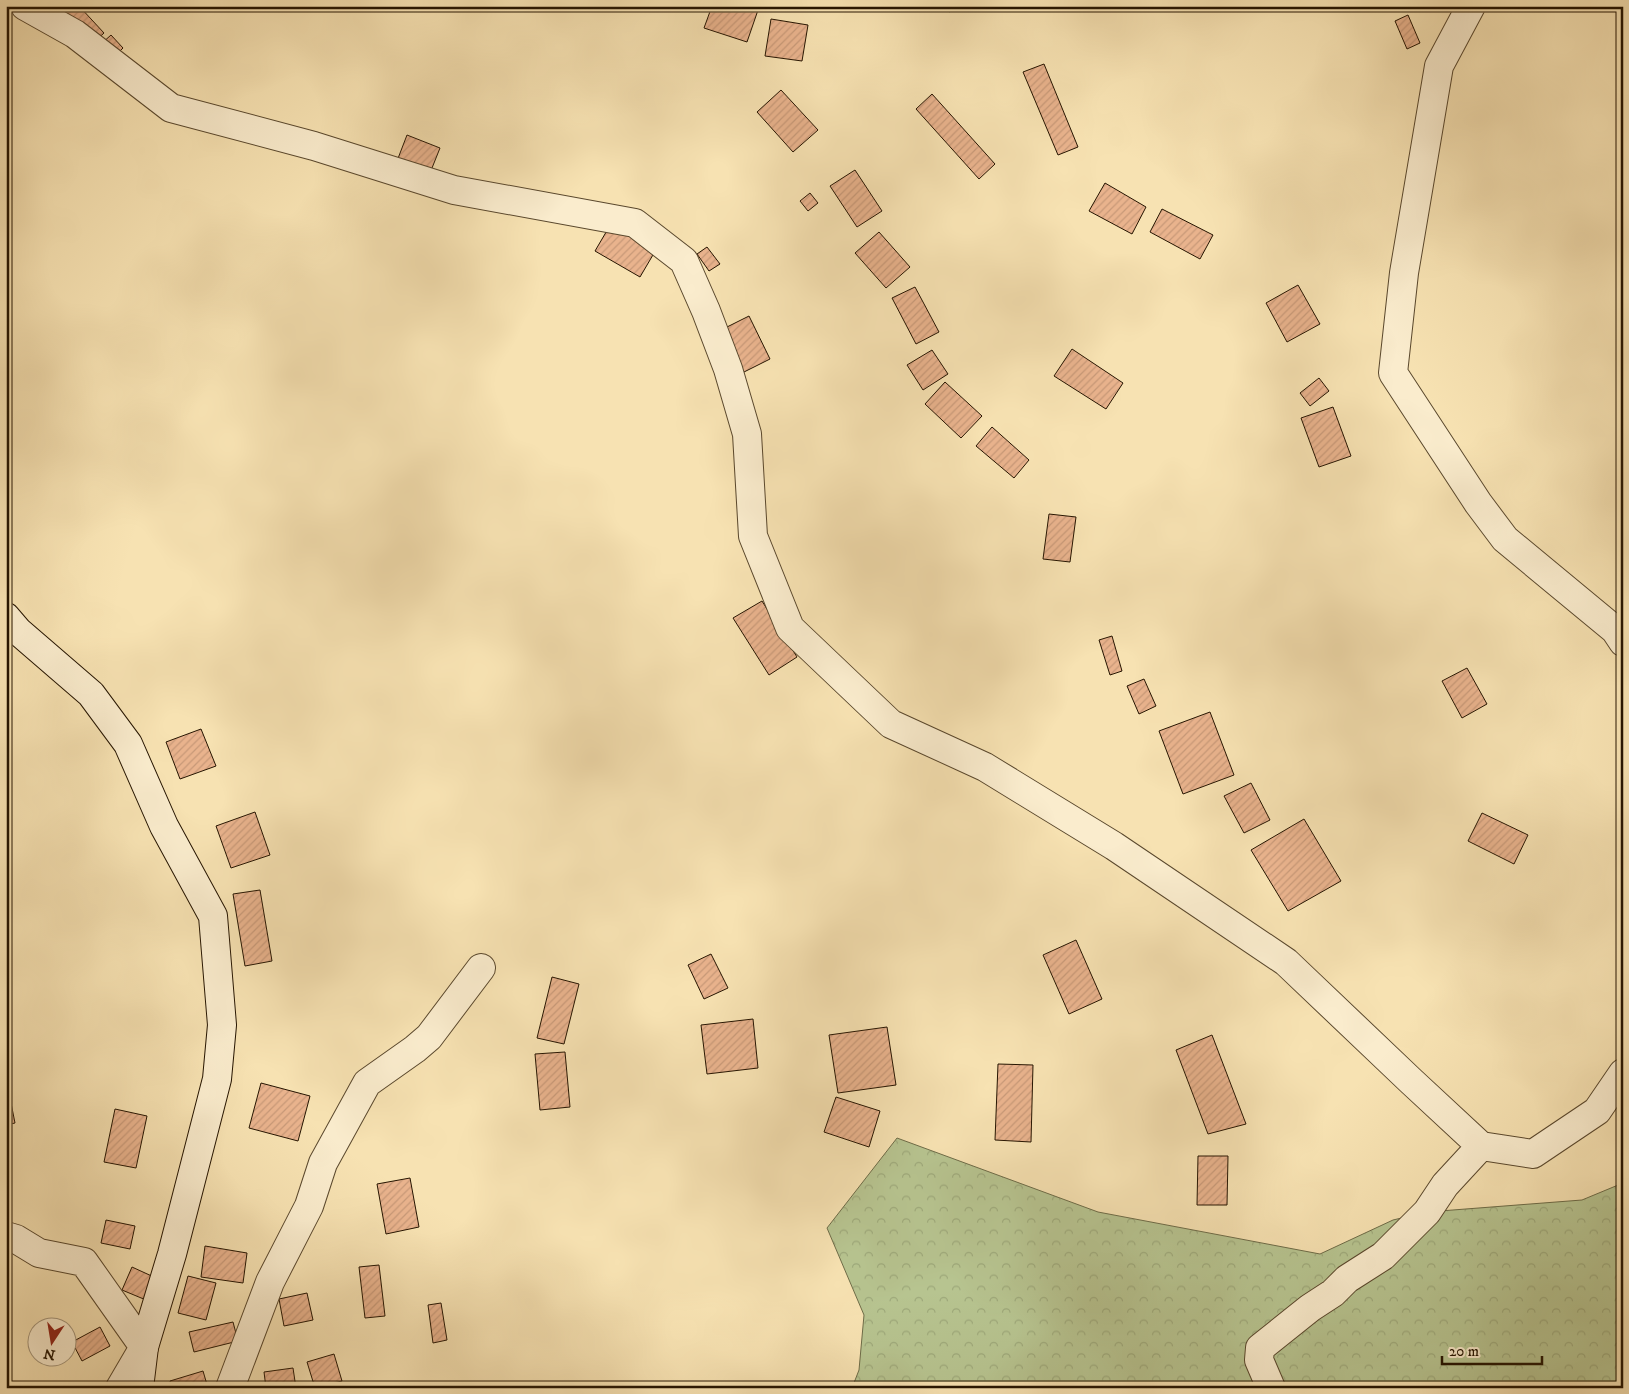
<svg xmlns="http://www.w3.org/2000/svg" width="1629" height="1394" font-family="'IM FELL DW Pica',serif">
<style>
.forest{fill:url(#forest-crowns);stroke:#6e6c48}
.building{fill:url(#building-hatch);stroke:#261501}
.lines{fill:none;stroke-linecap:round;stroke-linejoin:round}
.minor-casing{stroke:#5a482d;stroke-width:30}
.secondary-casing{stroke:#261501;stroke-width:30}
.minor{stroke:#faeccd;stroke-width:28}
.secondary{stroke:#faeccd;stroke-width:28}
</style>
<defs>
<pattern id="forest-crowns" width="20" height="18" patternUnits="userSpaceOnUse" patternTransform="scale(1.25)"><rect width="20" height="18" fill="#b7c490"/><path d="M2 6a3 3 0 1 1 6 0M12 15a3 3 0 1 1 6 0" fill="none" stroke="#9da87a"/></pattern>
<pattern id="building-hatch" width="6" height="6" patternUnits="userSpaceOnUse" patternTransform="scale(1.25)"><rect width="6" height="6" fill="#e9b38d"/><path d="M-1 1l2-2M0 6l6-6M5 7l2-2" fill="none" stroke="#c89978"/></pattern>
</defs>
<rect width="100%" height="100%" fill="#f7e2b2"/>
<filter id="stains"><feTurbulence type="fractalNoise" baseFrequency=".004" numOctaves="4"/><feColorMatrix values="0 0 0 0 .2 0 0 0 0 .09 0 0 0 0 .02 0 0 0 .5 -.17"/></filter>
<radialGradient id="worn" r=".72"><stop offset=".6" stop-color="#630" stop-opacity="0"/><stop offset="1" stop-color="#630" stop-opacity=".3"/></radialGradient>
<path class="forest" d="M897,1138L1098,1212L1320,1254L1393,1220L1427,1212L1582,1200L1623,1183V1388H852L859,1370L864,1315L827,1228Z"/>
<path class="building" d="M69,6H79L104,33L92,44L62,12Z
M712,6H747L758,10L747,42L704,28Z
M940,6H953L950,12Z
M1408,15L1420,43L1407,49L1395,21Z
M771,19L808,25L802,61L765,56Z
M111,35L123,48L113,58L101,44Z
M1044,64L1078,147L1058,155L1023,72Z
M781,90L818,130L793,152L757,112Z
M932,94L995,164L979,179L916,109Z
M407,135L440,148L430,173L397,161Z
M855,170L882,211L857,227L830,186Z
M1105,183L1146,207L1132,234L1089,211Z
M810,193L818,203L808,211L800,201Z
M1162,209L1213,235L1200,259L1150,232Z
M612,222L657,248L640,277L595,251Z
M879,232L910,267L886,288L855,253Z
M707,247L720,264L709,271L697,254Z
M1298,285L1320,324L1287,342L1266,303Z
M915,287L939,332L916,344L892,298Z
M749,316L770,359L740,374L719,331Z
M1072,349L1123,383L1106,409L1054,376Z
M932,350L948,374L923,390L907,365Z
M1319,378L1329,391L1310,406L1300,393Z
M945,382L982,416L961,438L925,404Z
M1333,407L1351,456L1319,467L1301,418Z
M992,427L1029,460L1014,478L976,446Z
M1049,514L1076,517L1070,562L1043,559Z
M762,601L797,657L769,675L733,618Z
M1112,636L1122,671L1110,675L1099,640Z
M1467,668L1487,704L1462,718L1442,681Z
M1144,679L1156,706L1139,714L1127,686Z
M1210,712L1234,775L1183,794L1159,731Z
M201,729L216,766L180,779L166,742Z
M1251,783L1270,820L1244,833L1224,796Z
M255,812L270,855L231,868L216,826Z
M1482,813L1528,835L1514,864L1468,841Z
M1304,819L1341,881L1288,911L1251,850Z
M260,890L272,961L245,966L233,894Z
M1076,940L1102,999L1069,1014L1043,955Z
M711,954L728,988L704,999L688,965Z
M552,977L579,984L564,1044L537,1038Z
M753,1019L758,1068L707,1074L701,1025Z
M887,1027L896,1085L838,1093L829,1035Z
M1212,1035L1246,1124L1208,1134L1176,1050Z
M565,1052L570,1107L540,1110L535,1054Z
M998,1064L1033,1065L1031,1142L995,1140Z
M6,1078L15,1123L6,1125Z
M261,1083L310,1096L298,1141L249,1128Z
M836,1097L880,1111L869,1147L824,1132Z
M115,1109L147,1116L136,1168L104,1162Z
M1198,1156H1228L1227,1205H1197Z
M410,1178L419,1227L386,1234L377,1184Z
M106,1220L135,1226L130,1249L101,1243Z
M205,1246L247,1253L243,1283L201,1277Z
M379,1265L385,1316L365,1318L359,1267Z
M132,1267L156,1278L146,1300L122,1290Z
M188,1276L216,1283L206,1320L178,1313Z
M307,1293L313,1320L284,1326L279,1299Z
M441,1303L447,1340L433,1343L428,1305Z
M233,1322L238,1341L194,1352L189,1332Z
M100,1327L110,1346L82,1361L72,1342Z
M334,1354L342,1381L315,1388L307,1362Z
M293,1368L296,1388H266L264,1372Z
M203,1371L208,1388H172L170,1381Z"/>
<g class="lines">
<defs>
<path id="minor" d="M25,6L75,34L171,108L314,146L454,190L635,223L684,261L706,311L728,369L747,434L753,536L790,628L891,724L985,767L1114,846L1286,962L1411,1081L1481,1146L1533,1154L1597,1111L1623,1073
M1471,6L1439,66L1404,273L1393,373L1478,503L1505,539L1615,630L1623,642
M6,1236L16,1239L39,1253L84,1262L144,1347L120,1388
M230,1388L270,1282L309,1206L323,1163L367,1083L415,1049L429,1037L481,968
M1271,1388L1259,1360L1260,1348L1310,1308L1333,1293L1347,1279L1383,1256L1427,1212L1445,1185L1481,1146"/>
<path id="secondary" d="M6,617L18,631L91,694L128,744L164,826L213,916L222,1025L217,1079L172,1254L144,1347L139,1388"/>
</defs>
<use href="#minor" class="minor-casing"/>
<use href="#secondary" class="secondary-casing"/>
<use href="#minor" class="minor"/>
<use href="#secondary" class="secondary"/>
</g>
<rect width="1629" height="1394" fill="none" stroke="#f7e2b2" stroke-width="25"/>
<rect x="8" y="8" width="1614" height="1379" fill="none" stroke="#261501" stroke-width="2.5"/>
<rect x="12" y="12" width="1604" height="1369" fill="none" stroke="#261501"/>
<g transform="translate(52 1342) rotate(192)"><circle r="24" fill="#faeccd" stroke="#a5967b"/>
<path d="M0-4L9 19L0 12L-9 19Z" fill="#8f2418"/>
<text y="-8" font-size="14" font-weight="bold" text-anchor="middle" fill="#261501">N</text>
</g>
<path d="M1442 1356v8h100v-8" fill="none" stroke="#261501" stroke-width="2.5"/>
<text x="1449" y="1356" font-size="15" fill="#261501" stroke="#faeccd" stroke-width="4" paint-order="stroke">20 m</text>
<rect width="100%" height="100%" filter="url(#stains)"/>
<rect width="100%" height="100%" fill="url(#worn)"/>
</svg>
